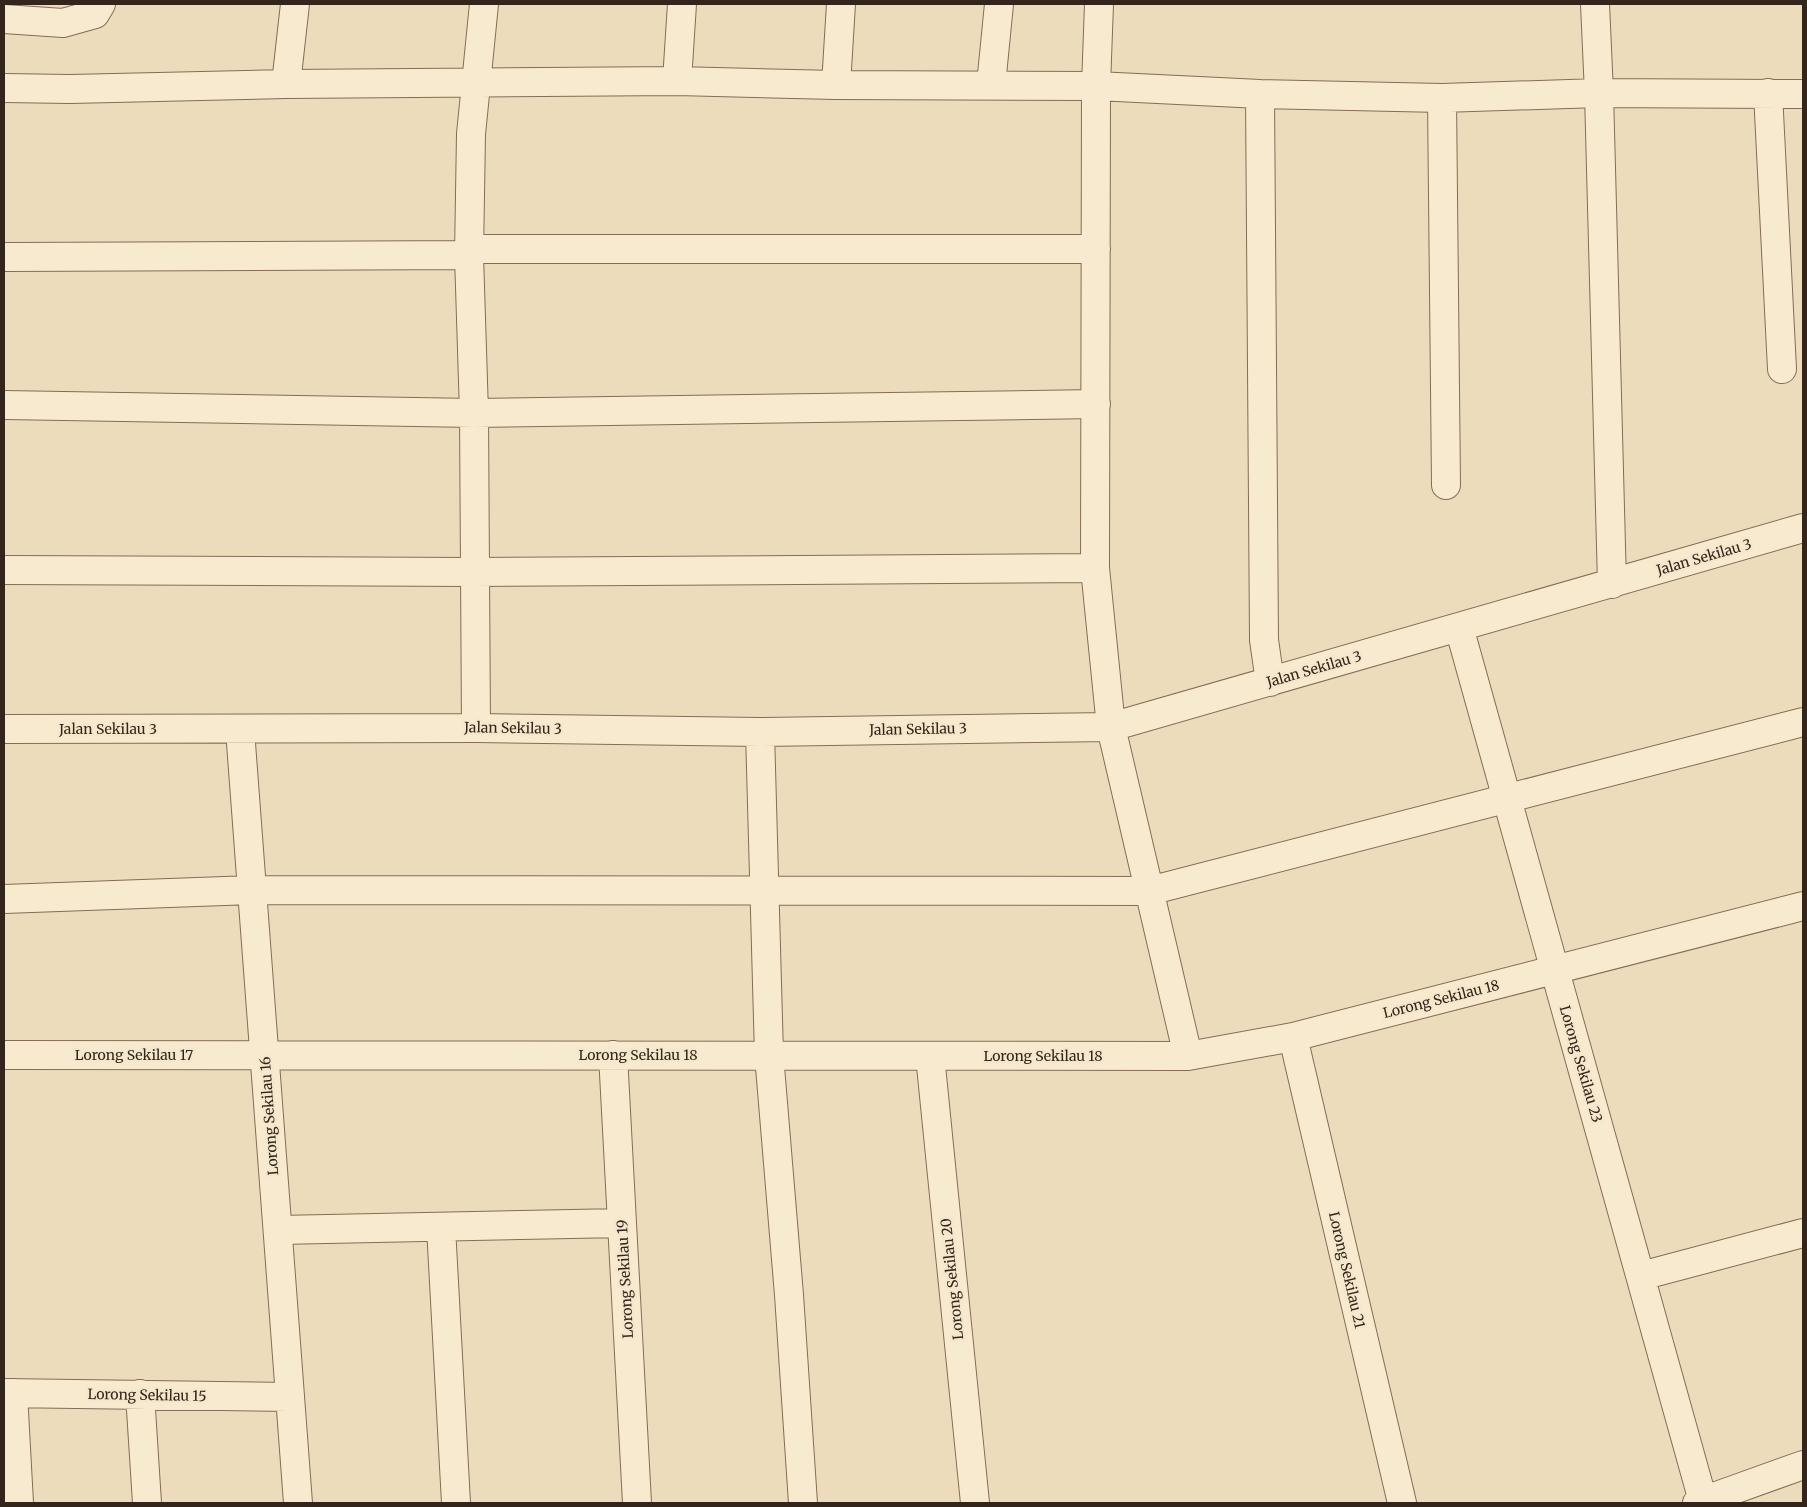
<svg xmlns="http://www.w3.org/2000/svg" width="1807" height="1507" font-family="Merriweather,serif">
<style>
.lines{fill:none;stroke-linecap:round;stroke-linejoin:round}
.minor-casing{stroke:#846c56;stroke-width:30}
.minor{stroke:#f8eacf;stroke-width:28}
.labels{text-anchor:middle;dominant-baseline:central;stroke-width:5;stroke-linejoin:round;paint-order:stroke}
.street-label{font-size:14px;fill:#33251b;stroke:#f5e7cb}
</style>
<rect width="100%" height="100%" fill="#eddcbc"/>
<g class="lines">
<defs>
<path id="minor" d="M1099,4L1096,86L1095,568L1111,727L1188,1056
M1595,4L1599,93L1612,584
M4,19L63,23L95,14L101,4
M677,81L682,4
M286,84L295,4
M836,85L841,4
M991,85L999,4
M4,88L70,89L286,84L677,81L836,85L1096,86L1260,94L1442,98L1599,93L1803,94
M1768,93L1782,369
M1260,94L1264,640L1270,682
M1442,98L1446,485
M469,249H1096
M4,257L469,255
M4,405L474,413L1096,404
M4,570L474,572L1095,568
M1459,627L1703,1501
M476,728L474,413L469,255L471,134L484,4
M4,729L476,728L760,732L1111,727L1803,528
M240,730L298,1503
M760,732L769,1055L789,1295L803,1503
M4,899L252,890L1149,891L1803,722
M1293,1037L1402,1503
M4,1055L1188,1056L1293,1037L1803,906
M613,1055L637,1503
M930,1056L975,1503
M441,1227L456,1503
M278,1230L622,1223
M1641,1276L1803,1233
M4,1393L290,1397
M13,1393L19,1503
M140,1394L147,1503
M1697,1503L1803,1465"/>
</defs>
<use href="#minor" class="minor-casing"/>
<use href="#minor" class="minor"/>
</g>
<g class="labels">
<g class="street-label">
<text transform="translate(1704 557) rotate(-16)">Jalan Sekilau 3</text>
<text transform="translate(1314 669) rotate(-16)">Jalan Sekilau 3</text>
<text transform="translate(513 728) rotate(1)">Jalan Sekilau 3</text>
<text x="108" y="729">Jalan Sekilau 3</text>
<text transform="translate(918 729) rotate(-1)">Jalan Sekilau 3</text>
<text transform="translate(1441 999) rotate(-14)">Lorong Sekilau 18</text>
<text x="134" y="1055">Lorong Sekilau 17</text>
<text x="638" y="1055">Lorong Sekilau 18</text>
<text x="1043" y="1056">Lorong Sekilau 18</text>
<text transform="translate(1581 1064) rotate(74)">Lorong Sekilau 23</text>
<text transform="translate(269 1116) rotate(-94)">Lorong Sekilau 16</text>
<text transform="translate(1347 1270) rotate(77)">Lorong Sekilau 21</text>
<text transform="translate(625 1279) rotate(-93)">Lorong Sekilau 19</text>
<text transform="translate(952 1279) rotate(-96)">Lorong Sekilau 20</text>
<text transform="translate(147 1395) rotate(1)">Lorong Sekilau 15</text>
</g>
</g>
<rect width="1807" height="1507" fill="none" stroke="#33251b" stroke-width="10"/>
</svg>
